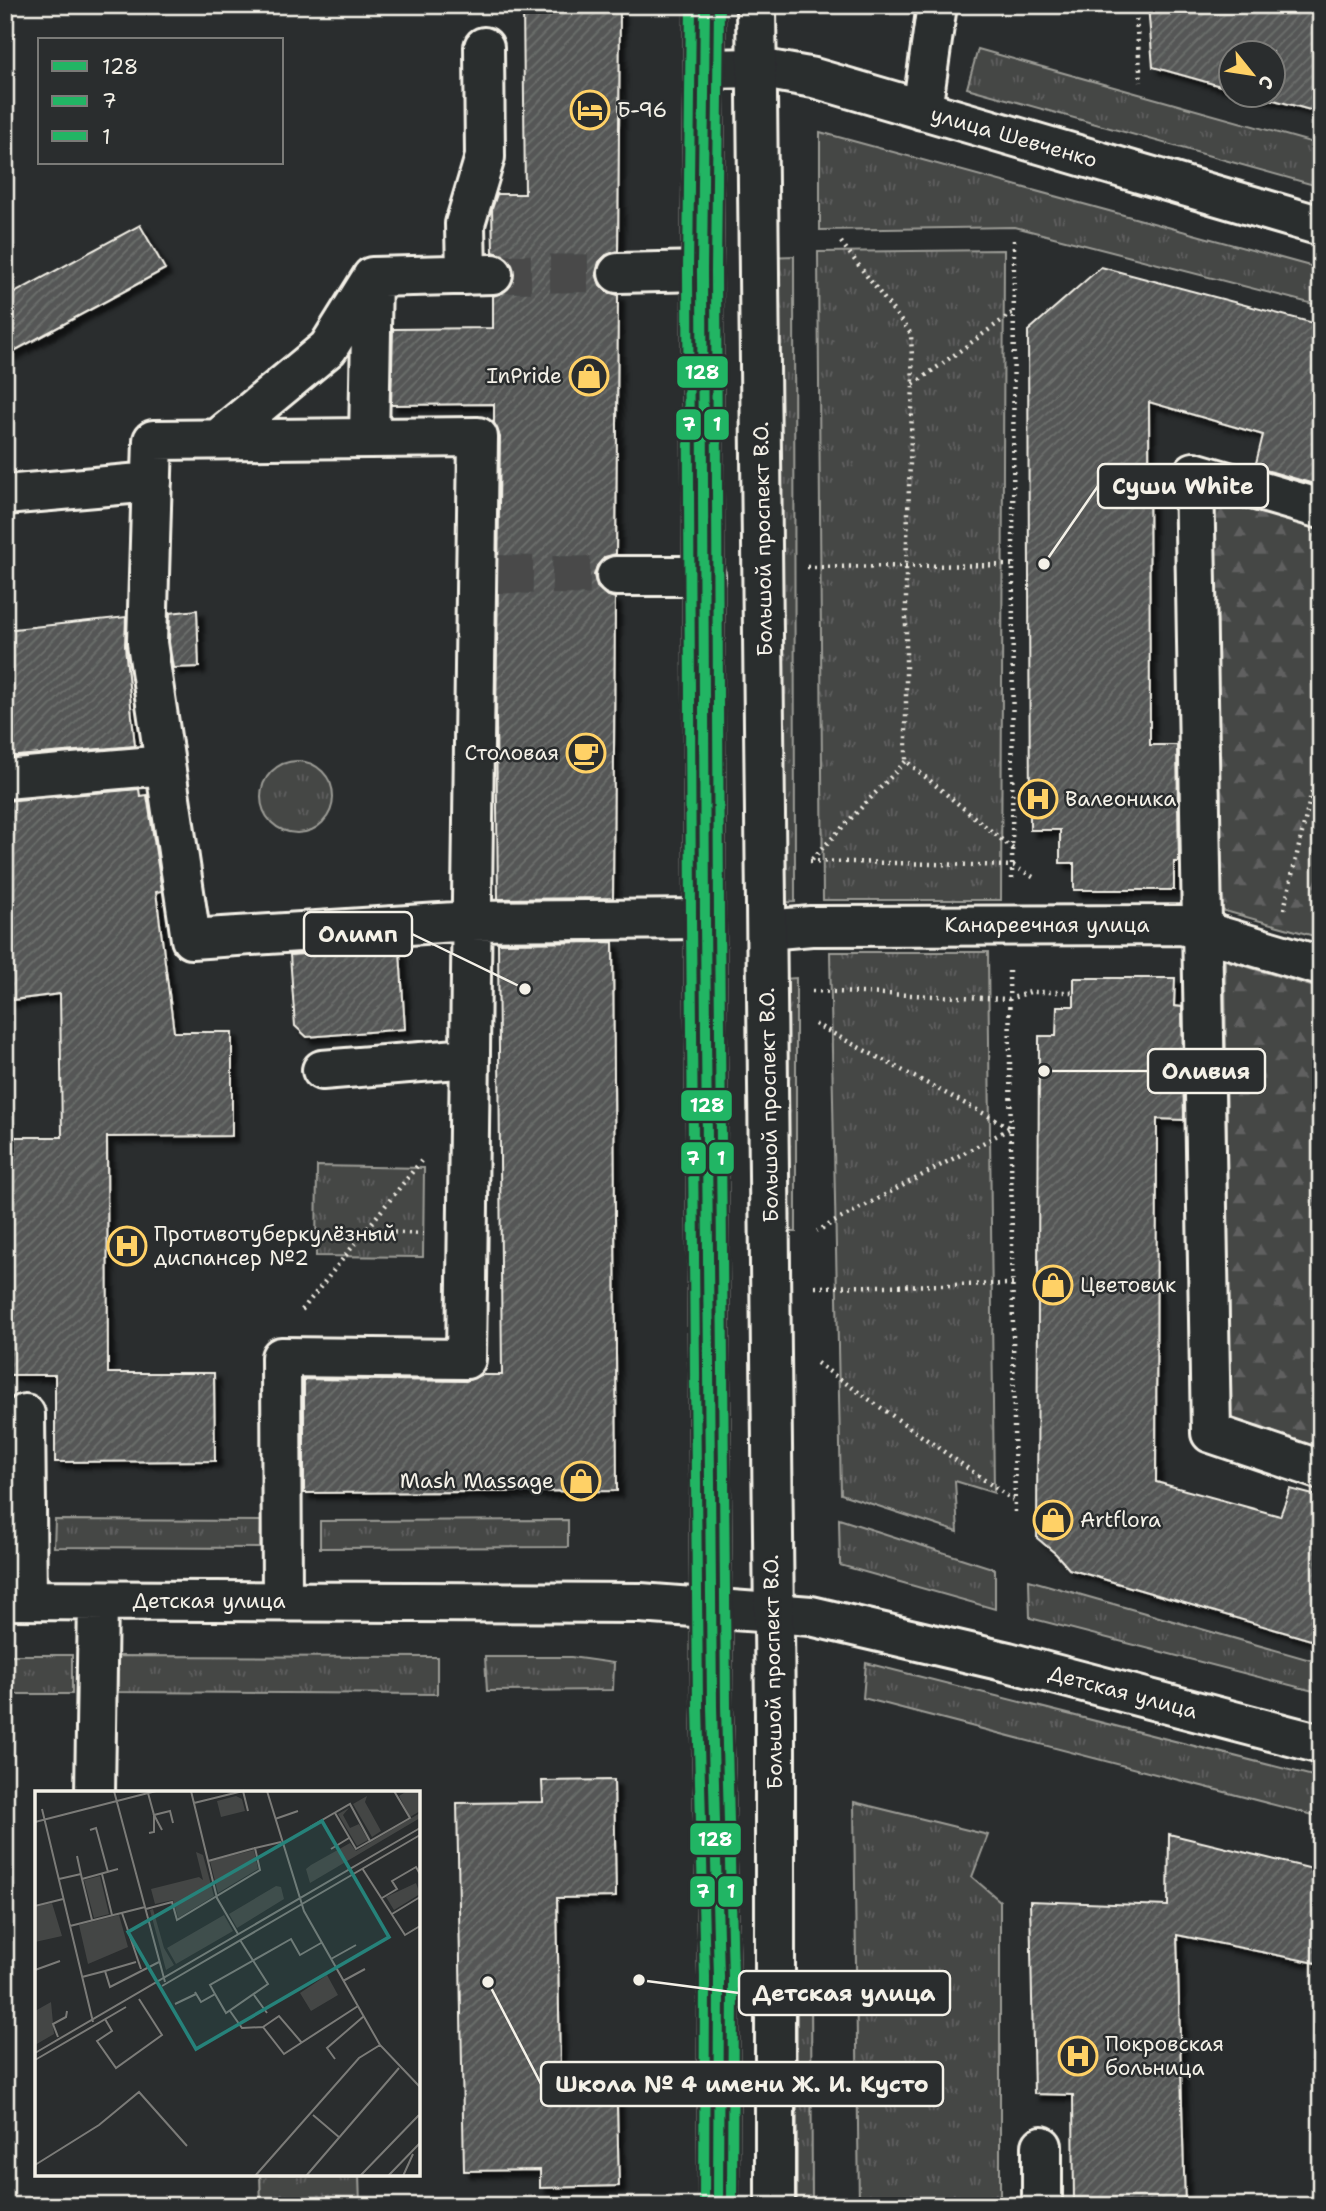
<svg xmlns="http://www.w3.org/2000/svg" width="1326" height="2211" font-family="'Shantell Sans',sans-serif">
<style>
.grass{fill:url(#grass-tufts);stroke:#9c9c96;stroke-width:2}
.forest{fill:url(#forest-firs);stroke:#9c9c96;stroke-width:2}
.building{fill:url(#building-hatch);stroke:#f4f1e8;stroke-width:2;filter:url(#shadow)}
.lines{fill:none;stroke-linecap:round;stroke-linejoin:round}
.minor-tunnel{stroke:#484a4a;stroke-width:38;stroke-dasharray:38 19;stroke-linecap:butt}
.minor-casing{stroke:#f4f1e8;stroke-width:44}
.major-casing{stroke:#f4f1e8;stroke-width:44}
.path{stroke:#f4f1e8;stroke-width:4.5;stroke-dasharray:2 5;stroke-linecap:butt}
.minor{stroke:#2a2d2e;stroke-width:38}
.major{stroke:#2a2d2e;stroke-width:38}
.bus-1-casing{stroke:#2a2d2e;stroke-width:16}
.bus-2-casing{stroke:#2a2d2e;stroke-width:16}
.bus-3-casing{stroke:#2a2d2e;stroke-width:16}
.bus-1{stroke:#21b564;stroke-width:10}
.bus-2{stroke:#21b564;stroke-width:10}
.bus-3{stroke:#21b564;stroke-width:10}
.labels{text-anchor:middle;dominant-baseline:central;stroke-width:5;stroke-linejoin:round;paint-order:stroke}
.poi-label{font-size:21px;fill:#f4f1e8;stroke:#2a2d2e;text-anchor:start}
.street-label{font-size:21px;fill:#f4f1e8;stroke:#2a2d2e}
.inset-road{fill:none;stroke:#7b7b78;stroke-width:2}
.view{fill:#26827a;fill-opacity:0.15;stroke:#26827a;stroke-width:3.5}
.inset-edge{fill:none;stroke:#f4f1e8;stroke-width:3.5}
.leader{fill:none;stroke:#f4f1e8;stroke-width:2.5}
.callout-dot{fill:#f4f1e8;stroke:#2a2d2e;stroke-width:2.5}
.callout{fill:#2a2d2e;stroke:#f4f1e8;stroke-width:2.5}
.callout-label{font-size:23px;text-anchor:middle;font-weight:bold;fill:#f4f1e8}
.line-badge{stroke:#2a2d2e;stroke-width:2.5}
.badge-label{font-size:19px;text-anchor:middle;font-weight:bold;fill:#fff}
</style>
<defs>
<pattern id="grass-tufts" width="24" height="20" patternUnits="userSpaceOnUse" patternTransform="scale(1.75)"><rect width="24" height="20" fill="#444645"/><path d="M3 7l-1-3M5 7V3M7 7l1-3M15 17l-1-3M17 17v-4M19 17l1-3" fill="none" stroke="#606160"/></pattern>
<pattern id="forest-firs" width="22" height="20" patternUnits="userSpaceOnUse" patternTransform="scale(1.75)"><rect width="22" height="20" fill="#444645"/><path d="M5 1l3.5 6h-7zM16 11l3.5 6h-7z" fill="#606160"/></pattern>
<pattern id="building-hatch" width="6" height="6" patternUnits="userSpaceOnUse" patternTransform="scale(1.75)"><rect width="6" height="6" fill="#555756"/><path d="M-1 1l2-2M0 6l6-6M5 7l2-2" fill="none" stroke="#6e706e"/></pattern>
<filter id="shadow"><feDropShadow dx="6" dy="6" stdDeviation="2" flood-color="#0009"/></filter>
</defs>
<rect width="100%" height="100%" fill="#2a2d2e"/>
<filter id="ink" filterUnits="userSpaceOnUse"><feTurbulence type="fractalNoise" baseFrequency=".0143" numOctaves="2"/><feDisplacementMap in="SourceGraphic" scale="14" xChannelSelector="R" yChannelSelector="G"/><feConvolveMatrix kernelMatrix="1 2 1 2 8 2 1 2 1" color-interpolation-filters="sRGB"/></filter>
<g filter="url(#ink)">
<path class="grass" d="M978,49L1321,145V187L967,88Z
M820,132L1321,269V306L1015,227L820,230Z
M1004,250L1001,900H823L818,252Z
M794,256L795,902L769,903L766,257Z
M261 797a36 36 0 1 1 72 0a36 36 0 1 1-72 0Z
M830,952H988L994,1493L955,1481L958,1532L841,1494Z
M796,978V1232H773L771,980Z
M317,1166L424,1168L423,1257L316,1256Z
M839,1519L995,1569V1609L840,1565Z
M55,1520L261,1521L260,1548L54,1547Z
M568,1520V1547L320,1548V1521Z
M1029,1580L1321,1663V1693L1030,1618Z
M5,1655H72V1694H5Z
M118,1656L437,1657V1694L117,1692Z
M485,1657H571L614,1663L613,1690L487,1691Z
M866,1663L1321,1778V1817L863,1698Z
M854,1802L988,1835L972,1877L1000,1901V2206H859Z
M797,1984H811L812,2206H797Z
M260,2174H359L360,2206H261Z"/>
<path class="forest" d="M1210,493L1321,526V938L1218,909Z
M1225,960L1321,989V1453L1230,1423Z"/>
<path class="building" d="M523,5H620L618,251L606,255L599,262L596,273L600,285L608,292L618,295L616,554L605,557L597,566L594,575L597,587L606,595L615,598L613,898L498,899L496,719L500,437L494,423V404L391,405L393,329L493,328V296L505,292L512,284L515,273L511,262L503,255L493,252L492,209L497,194H525Z
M1148,5H1321V113L1252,94H1273V52H1231V89L1153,67Z
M140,225L165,269L5,356V298Z
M1101,267L1321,325V486L1255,467L1263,435L1149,402L1150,745H1177L1179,862H1174V890H1074V863H1060V830H1030L1028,331Z
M197,610L199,667L173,668L169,642L170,613Z
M126,617L125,646L135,746L5,757V630Z
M139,789L140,796L147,795L162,891L156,892L174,1032H232V1136L107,1137L108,1373H214L215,1461L55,1462V1375H7L5,1137H62L60,994L5,1001V801Z
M613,942L617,1491L304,1493V1379L466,1381L480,1375H502L498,943Z
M395,948L400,952L405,1029L307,1037L295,1026L290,955Z
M1074,978H1175L1174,1006L1182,1007L1184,1120L1157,1119L1156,1482L1280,1516L1290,1489L1321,1497V1643L1069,1569L1056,1554L1037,1538L1039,1036H1056L1057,1006H1074Z
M614,1780L616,1897L557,1898L560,2067L616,2066L619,2186L540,2188V2170L464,2171L457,1803L543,1802L542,1781Z
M1169,1834L1321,1871V1964L1177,1935L1185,2206H1074L1073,2095L1034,2094L1030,1901L1168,1906Z"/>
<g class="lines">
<path class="minor-tunnel" d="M493,274L618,273
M495,574L616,576"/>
<defs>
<path id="minor" d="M705,69L758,68L814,78L1321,226
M922,110L937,5
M618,273L702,271
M466,275L465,224L485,157L484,47
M369,438L153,440L147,643L191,939L471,921L705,919
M218,439L328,348L371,279
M5,495L152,482
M1321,509L1194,472L1211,1433L1321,1470
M616,576H705
M5,779L165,765
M767,930L811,926L1182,925L1321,966
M322,1070L470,1058
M25,1414L27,1600
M5,1600L640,1603L811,1616L1008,1662L1321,1744
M282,1600L281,1357L466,1359L478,437L369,438L372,277L493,274
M95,1793L98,1601
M1042,2206V2146"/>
<path id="major" d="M705,5L702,271L705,919L712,1706L719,1977L718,2206
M756,5L775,1714V2206"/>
</defs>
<use href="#minor" class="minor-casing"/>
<use href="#major" class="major-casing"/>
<path class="path" d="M1135,5L1141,82
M841,242L911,334L913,384L906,565V761L1013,849
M914,384L1012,313
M807,567L1013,565
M812,859L906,761
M810,861L1014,866L1033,877
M1012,879L1014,239
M1284,909L1321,753
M1009,971L1015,1515
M812,991L1009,999L1030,992H1074
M815,1024L1011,1128L817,1231
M366,1231L423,1234
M815,1287L1013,1284
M302,1310L421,1161
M817,1363L1013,1500"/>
<use href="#minor" class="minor"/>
<use href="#major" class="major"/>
<defs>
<path id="bus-1" d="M705,5L702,271L705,919L712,1706L719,1977L718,2206"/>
<path id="bus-2" d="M691,5L688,271L691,919L698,1706L705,1977L704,2206"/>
<path id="bus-3" d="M719,5L716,271L719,919L726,1706L733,1977L732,2206"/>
</defs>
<use href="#bus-1" class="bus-1-casing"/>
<use href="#bus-2" class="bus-2-casing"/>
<use href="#bus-3" class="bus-3-casing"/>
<use href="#bus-1" class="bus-1"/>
<use href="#bus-2" class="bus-2"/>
<use href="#bus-3" class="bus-3"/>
</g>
</g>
<defs>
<symbol id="hotel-ring" viewBox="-11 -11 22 22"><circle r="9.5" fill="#2a2d2e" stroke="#ffd166" stroke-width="1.5"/><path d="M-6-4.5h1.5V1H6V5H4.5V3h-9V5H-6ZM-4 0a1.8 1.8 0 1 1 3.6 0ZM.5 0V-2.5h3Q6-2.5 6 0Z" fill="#ffd166"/></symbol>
<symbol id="shop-ring" viewBox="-11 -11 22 22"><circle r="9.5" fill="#2a2d2e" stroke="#ffd166" stroke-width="1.5"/><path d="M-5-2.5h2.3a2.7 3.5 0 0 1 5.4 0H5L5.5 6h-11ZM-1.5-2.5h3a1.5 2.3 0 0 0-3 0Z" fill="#ffd166"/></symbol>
<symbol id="cafe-ring" viewBox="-11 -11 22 22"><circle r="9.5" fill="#2a2d2e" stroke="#ffd166" stroke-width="1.5"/><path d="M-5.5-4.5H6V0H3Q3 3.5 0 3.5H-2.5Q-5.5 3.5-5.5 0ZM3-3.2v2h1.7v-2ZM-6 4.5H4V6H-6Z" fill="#ffd166"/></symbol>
<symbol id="hospital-ring" viewBox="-11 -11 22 22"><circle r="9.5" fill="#2a2d2e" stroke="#ffd166" stroke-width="1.5"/><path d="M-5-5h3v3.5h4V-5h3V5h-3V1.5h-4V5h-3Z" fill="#ffd166"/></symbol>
</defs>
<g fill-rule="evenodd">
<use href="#hotel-ring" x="568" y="88" width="44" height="44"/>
<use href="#shop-ring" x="567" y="354" width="44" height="44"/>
<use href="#cafe-ring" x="564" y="731" width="44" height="44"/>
<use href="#hospital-ring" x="1016" y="777" width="44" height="44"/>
<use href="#hospital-ring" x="105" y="1224" width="44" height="44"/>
<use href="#shop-ring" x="1031" y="1263" width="44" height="44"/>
<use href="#shop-ring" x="559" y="1459" width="44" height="44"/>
<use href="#shop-ring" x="1031" y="1498" width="44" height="44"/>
<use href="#hospital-ring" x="1056" y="2034" width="44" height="44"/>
</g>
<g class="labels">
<g class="poi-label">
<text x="617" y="110">Б-96</text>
<text x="562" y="376" text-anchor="end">InPride</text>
<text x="559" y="753" text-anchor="end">Столовая</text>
<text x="1065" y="799">Валеоника</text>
<text x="154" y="1234">Противотуберкулёзный<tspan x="154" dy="24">диспансер №2</tspan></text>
<text x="1080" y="1285">Цветовик</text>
<text x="554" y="1481" text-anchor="end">Mash Massage</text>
<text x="1080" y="1520">Artflora</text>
<text x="1105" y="2044">Покровская<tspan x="1105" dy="24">больница</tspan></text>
</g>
<g class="street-label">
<text transform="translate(1014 137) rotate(16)">улица Шевченко</text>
<text transform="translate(763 539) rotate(-91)">Большой проспект В.О.</text>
<text x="1047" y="925">Канареечная улица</text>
<text transform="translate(769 1105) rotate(-91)">Большой проспект В.О.</text>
<text x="209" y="1601">Детская улица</text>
<text transform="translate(773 1672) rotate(-91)">Большой проспект В.О.</text>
<text transform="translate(1123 1692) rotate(15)">Детская улица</text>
</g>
</g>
<g transform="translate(35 1791)">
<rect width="385" height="385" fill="#2a2d2e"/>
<path d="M372,0H385V20L375,26L364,5ZM332,5L330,11L346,40L337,46L318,13ZM314,17L308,24L315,37L324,33L333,49L322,55L303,23ZM385,22V27L275,92L271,78L276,74L315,52L321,60ZM65,85L74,123L59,127L49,89ZM241,95L246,96L249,108L202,137L194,123ZM17,112L27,145L0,151V116ZM118,118L129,157L139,174L131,179L115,119ZM84,124L93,156L53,173L44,134ZM189,124L198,140L141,173L132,157ZM16,211L19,243L0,254V220Z" fill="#444645"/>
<path d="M201,5L207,8L210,20L186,26L182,10ZM219,59L223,78L183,102L175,70ZM161,61L168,64L179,105L143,127L138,109L120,113L116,98L164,86L168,89ZM381,92L385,103L359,119L351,106ZM292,184L303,204L276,220L265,202Z" fill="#444645"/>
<path class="inset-road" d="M79,0L130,191M156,0L182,107L203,143M232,0L269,120L345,254L385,296M113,2L119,24V41L114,42M159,12L208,0L213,20M7,18L58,231M300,22L321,58L335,50M240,28L263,20M0,31L121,0M275,36L315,13L335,50L375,27L359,0M55,39L61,37L73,81M127,39L119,24L135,20L138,32M296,58L314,47M42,65L47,88L83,78M173,70L220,57M327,77L370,144L385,135M67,83L77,124M24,88L46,83M47,88L57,129M347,107L362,98L357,90L381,76L385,83M0,115L28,108M111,118L137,111L142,129L225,79L220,57L246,51M87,122L106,178M357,123L385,106M35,135L110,116M296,168L321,154M0,179L25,170M70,180L101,171M47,186L70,180L75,196L124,171M308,190L330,178M127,195L385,44M160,201L166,211L180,203L175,194L256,148L265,164L286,152M180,203L191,222L233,193L205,149M219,204L232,222M140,213L161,203M195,220L207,237L228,236L249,263L323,215M70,228L77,240L62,250L81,277L127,244L104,208M228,236L244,225L267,252M23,246L18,233L31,226L32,220M0,262L385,37M300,268L292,257L329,225M0,269L91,216M278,324L305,347M0,374L64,334L104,301L152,355M220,385L324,267L345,254M271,385L364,277M325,385L384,324M353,385L385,352M368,385L378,363"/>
<path class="view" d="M287,30L354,146L161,258L93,141Z"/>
<rect width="385" height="385" class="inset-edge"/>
</g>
<path class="leader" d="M1044 564L1098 486M525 989L412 934M1044 1071L1148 1071M639 1980L739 1993M488 1982L541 2084"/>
<g class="callout-dot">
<circle cx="1044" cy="564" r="7"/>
<circle cx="525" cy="989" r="7"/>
<circle cx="1044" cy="1071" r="7"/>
<circle cx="639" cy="1980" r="7"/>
<circle cx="488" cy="1982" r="7"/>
</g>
<g class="callout">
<rect x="1098" y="464" width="170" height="44" rx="7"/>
<rect x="304" y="912" width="108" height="44" rx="7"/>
<rect x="1148" y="1049" width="117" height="44" rx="7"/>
<rect x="739" y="1971" width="211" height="44" rx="7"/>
<rect x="541" y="2062" width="402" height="44" rx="7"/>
</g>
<g class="callout-label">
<text x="1183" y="494">Суши White</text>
<text x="358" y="942">Олимп</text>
<text x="1206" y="1079">Оливия</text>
<text x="844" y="2001">Детская улица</text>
<text x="742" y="2092">Школа № 4 имени Ж. И. Кусто</text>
</g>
<g class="line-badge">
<rect x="676" y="355" width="53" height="34" rx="7" fill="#21b564"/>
<rect x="675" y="408" width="27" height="33" rx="7" fill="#21b564"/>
<rect x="703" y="408" width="27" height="33" rx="7" fill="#21b564"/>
<rect x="680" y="1089" width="53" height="33" rx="7" fill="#21b564"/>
<rect x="680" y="1141" width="27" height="34" rx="7" fill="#21b564"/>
<rect x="708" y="1141" width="27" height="34" rx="7" fill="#21b564"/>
<rect x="689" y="1822" width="53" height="34" rx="7" fill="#21b564"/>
<rect x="689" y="1875" width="27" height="33" rx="7" fill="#21b564"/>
<rect x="717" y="1875" width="27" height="33" rx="7" fill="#21b564"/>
</g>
<g class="badge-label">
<text x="702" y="379">128</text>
<text x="689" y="431">7</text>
<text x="717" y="431">1</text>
<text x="707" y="1112">128</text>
<text x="693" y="1165">7</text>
<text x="721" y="1165">1</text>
<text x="715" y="1846">128</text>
<text x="703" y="1898">7</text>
<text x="731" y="1898">1</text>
</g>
<rect width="1326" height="2211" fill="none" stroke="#2a2d2e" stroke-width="28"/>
<rect x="14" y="14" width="1298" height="2183" fill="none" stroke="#f4f1e8" stroke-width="2.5" filter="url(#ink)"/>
<rect x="38" y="38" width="245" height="126" fill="#2a2d2e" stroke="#7b7b78" stroke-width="2"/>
<rect x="52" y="61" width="35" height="10" fill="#21b564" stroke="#7b7b78" stroke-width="2"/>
<text x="102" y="74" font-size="21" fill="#f4f1e8">128</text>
<rect x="52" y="96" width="35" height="10" fill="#21b564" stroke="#7b7b78" stroke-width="2"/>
<text x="102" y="108" font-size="21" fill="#f4f1e8">7</text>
<rect x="52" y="131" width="35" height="10" fill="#21b564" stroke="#7b7b78" stroke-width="2"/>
<text x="102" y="144" font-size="21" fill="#f4f1e8">1</text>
<g transform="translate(1252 74) rotate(120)"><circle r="33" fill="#2a2d2e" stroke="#7b7b78" stroke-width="2"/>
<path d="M0-5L12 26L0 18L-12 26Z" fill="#ffd166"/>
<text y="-10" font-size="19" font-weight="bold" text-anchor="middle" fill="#f4f1e8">С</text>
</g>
</svg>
